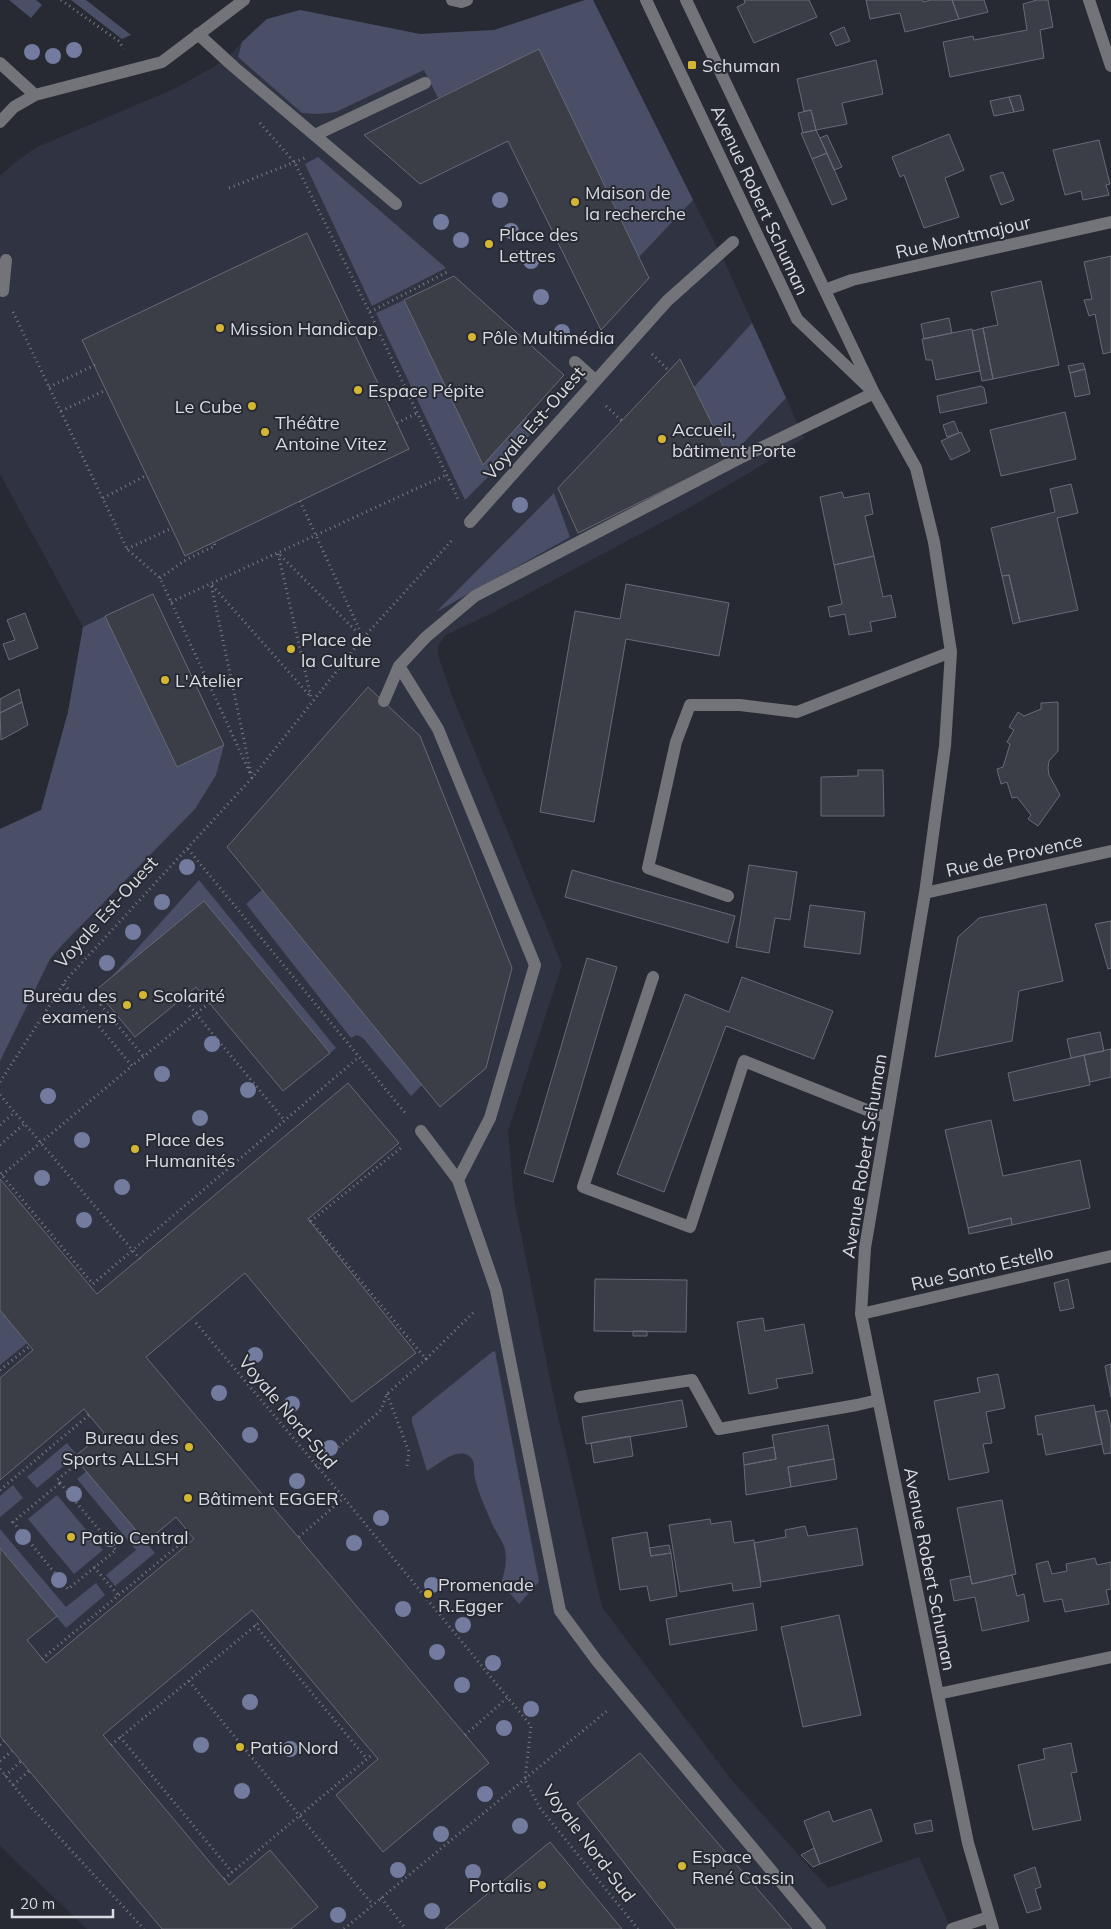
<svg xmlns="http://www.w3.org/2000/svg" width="1111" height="1929" font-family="Mulish,sans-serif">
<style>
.built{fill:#303342}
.green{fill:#4a4f67}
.building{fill:#3b3e47;stroke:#686b75}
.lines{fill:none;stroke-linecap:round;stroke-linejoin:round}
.path{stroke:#797b82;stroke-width:3;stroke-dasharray:1 4;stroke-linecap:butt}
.minor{stroke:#737479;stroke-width:12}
.tree{fill:#737b9f}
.poi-dot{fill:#d4b635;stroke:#282a33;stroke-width:2}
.labels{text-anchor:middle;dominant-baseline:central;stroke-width:4;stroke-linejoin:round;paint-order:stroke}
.poi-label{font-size:18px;fill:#d9dbe1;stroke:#282a33;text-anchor:start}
.street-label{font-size:18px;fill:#d9dbe1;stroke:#282a33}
</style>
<rect width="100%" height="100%" fill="#282a33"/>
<path class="built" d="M584,0H593L728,269L804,438L749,473L685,510L490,614L446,635L438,645V655L451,693L562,965L508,1131L514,1199L554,1399L602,1607L729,1777L828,1888L919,1857L951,1929H87L0,1846V829L41,810L68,712L83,627L0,474V176L13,164L35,148L176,88L227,59L242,42L267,19L300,10L420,34L494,30Z"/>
<path class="green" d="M9,0H36L42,5L31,18Z
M71,0H86L131,35L122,39Z
M585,0H593L693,200L639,257L539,50L438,98L424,70L336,112L318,114L302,113L238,57L242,42L267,19L300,10L420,34L494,30Z
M318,157L446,268L372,306L305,164Z
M404,300L483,464L526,417L538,427L465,500L376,313Z
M752,323L786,398L729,458L694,387Z
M554,493L570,537L436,612Z
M105,616L177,767L224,745L216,775L195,809L62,945L50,959L0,1061V829L41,810L68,712L83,627Z
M199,880L336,1048L330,1053L204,901L107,982Z
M262,890L422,1085L411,1096L363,1038L357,1035L351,1038L246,904Z
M0,1310L27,1343L0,1365Z
M495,1351L539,1582L519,1604L501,1583C505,1571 507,1562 505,1549C503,1542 498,1535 494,1528C488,1514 476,1489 474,1473C474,1466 475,1457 465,1454C451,1451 438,1465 427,1471L412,1422V1417L492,1352Z
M67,1443L77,1455L37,1488L27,1477Z
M87,1471L155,1553L115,1586L106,1575L136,1550L77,1479Z
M13,1485L23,1498L0,1517V1496Z
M57,1495L103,1550L74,1574L28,1519Z
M0,1529L66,1607L96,1583L105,1595L66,1628L0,1548Z"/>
<path class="building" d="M744,0H809L817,17L754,43L737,7L745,3Z
M866,0H923V2L931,0H952L959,19L905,32L900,13L870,19Z
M952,0H984L988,12L959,19Z
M1037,0H1048L1053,27L1040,30L1044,58L950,77L943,42L973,36L974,40L1027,30L1023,4Z
M844,27L850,41L836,46L830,33Z
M539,49L649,278L601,330L508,141L420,184L364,135Z
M876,60L883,94L842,103L847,124L816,130L811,110L804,111L797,79Z
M1020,95L1024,110L1014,112L1009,97Z
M1009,97L1014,112L994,116L990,101Z
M811,110L816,130L803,133L798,113Z
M816,130L827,153L812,159L801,133Z
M949,134L964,170L945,178L959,217L924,228L904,175L900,177L892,157Z
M827,135L842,167L834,170L820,138Z
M1099,140L1110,184L1106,185L1109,195L1083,200L1081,191L1065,195L1053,150Z
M827,153L847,199L832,205L812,159Z
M1003,172L1014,200L1001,205L990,176Z
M307,233L409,449L185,556L82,340Z
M1111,256V352L1103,354L1095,314L1089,316L1084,300L1092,299L1084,262Z
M454,276L564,375L483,465L404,300Z
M1041,281L1059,365L993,379L983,328L998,325L991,292Z
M949,318L952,333L924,339L921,324Z
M983,328L993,379L982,381L972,331Z
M972,329L980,371L936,380L932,360H926L922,339Z
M680,359L729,458L578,533L558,488Z
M1083,363L1085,369L1070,373L1068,366Z
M1085,369L1090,394L1075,397L1070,373Z
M981,386L984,388L987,403L940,413L937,396Z
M1065,412L1076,459L1001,476L990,430Z
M954,421L959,433L947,437L943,425Z
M961,432L970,451L951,460L941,441Z
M1071,484L1078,513L1057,518L1078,610L1020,622L1009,575L1002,576L991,528L1055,512L1050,489Z
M842,492L844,498L869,493L873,514L865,516L874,556L834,565L820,497Z
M874,556L883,597L891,595L896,617L870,622L872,631L849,635L845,614L830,617L828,607L842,604L834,565Z
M1009,575L1020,622L1013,624L1002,576Z
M626,584L729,603L719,656L626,639L594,822L540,812L575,611L620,619Z
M153,594L224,745L177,767L105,616Z
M25,613L38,648L9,660L3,644L15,640L7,620Z
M368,687L420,736L512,968L486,1068L440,1107L227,847Z
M19,689L22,702L0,713V699Z
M22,702L28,725L1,740L0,713Z
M1058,702V751L1049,761L1048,768L1049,775L1060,795L1038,826L1028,819L1031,815L1017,797L1012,798L1007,782L1001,784L997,769L1003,767L1010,744L1007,742L1014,730L1009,727L1018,712L1024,716L1041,709V703Z
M858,770H883L884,816H821V777L858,776Z
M749,865L797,872L790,920L775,918L769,953L736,947Z
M572,870L735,916L728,943L565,897Z
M204,901L330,1053L283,1091L196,987L135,1037L96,990Z
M1046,904L1063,981L1019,991L1012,1041L935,1057L958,937L979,918Z
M810,905L865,912L860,954L804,947Z
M1111,921V968L1108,969L1095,924Z
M587,958L617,967L553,1182L524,1173Z
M742,977L833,1011L814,1059L726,1026L664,1192L617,1174L685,994L729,1012Z
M1100,1032L1104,1051L1071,1058L1067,1039Z
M1111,1049V1077L1090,1082L1084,1055Z
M1084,1055L1090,1085L1014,1101L1008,1073Z
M348,1083L399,1143L308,1219L416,1353L352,1402L245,1273L146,1357L489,1763L383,1852L336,1795L378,1759L252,1610L103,1735L229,1885L270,1850L318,1907L291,1929H162L0,1736V1548L57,1616L27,1640L46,1663L194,1539L176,1517L146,1542L74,1457L104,1433L84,1409L0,1480V1378L33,1350L0,1310V1179L97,1294Z
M991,1120L1003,1176L1080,1160L1090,1208L1012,1225L1011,1218L968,1228L945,1130Z
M1011,1218L1012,1225L969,1234L968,1228Z
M595,1279L687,1280L686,1332L594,1331Z
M1068,1279L1074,1308L1060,1311L1054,1283Z
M763,1318L765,1331L804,1324L813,1373L776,1379L778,1388L749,1394L737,1322Z
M633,1331H647V1336H633Z
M1111,1364V1397L1105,1366Z
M998,1374L1005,1408L986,1412L992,1443L983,1444L989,1472L949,1480L934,1401L980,1392L977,1378Z
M682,1400L687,1427L586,1444L582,1417Z
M1094,1405L1102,1444L1046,1455L1042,1434L1038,1435L1035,1416Z
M1107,1410L1111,1428V1453L1104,1454L1095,1412Z
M828,1425L834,1459L788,1467L791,1487L746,1495L744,1465L776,1459L772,1435Z
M630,1436L633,1456L594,1463L591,1443Z
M774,1447L776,1459L744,1465L743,1453Z
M834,1459L837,1479L791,1487L788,1467Z
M1002,1500L1016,1574L972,1584L957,1508Z
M710,1519L711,1524L731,1521L734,1543L754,1540L761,1587L733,1591L732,1583L680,1592L669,1525Z
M805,1526L808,1536L857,1528L863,1565L761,1582L754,1543L786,1537L785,1530Z
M647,1532L651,1556L671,1553L677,1596L650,1601L647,1586L620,1590L612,1538Z
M669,1545L671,1553L651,1556L649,1548Z
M1095,1558L1097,1565L1111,1562V1589L1106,1590L1109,1604L1065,1612L1062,1599L1044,1602L1036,1564L1048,1561L1052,1574L1067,1571L1066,1564Z
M1012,1575L1017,1596L1024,1594L1029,1621L982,1631L975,1597L954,1601L950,1580L970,1576L972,1584Z
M753,1603L757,1630L670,1645L666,1619Z
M839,1615L861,1715L803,1727L781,1627Z
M1071,1743L1077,1772L1071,1773L1081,1820L1033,1830L1018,1765L1045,1759L1043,1749Z
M640,1753L792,1929H676L577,1803Z
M871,1809L882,1841L820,1864L804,1821L829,1811L833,1822Z
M931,1820L933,1831L916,1834L914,1824Z
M550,1842L622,1929H445Z
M814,1848L820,1864L813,1867L801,1855Z
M1035,1867L1041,1887L1035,1889L1041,1909L1027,1913L1014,1875Z"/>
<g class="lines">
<path class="path" d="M61,0L120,42L123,49
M260,123L295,163L370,313L458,499
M229,188L305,158
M13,312L127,549L160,578L250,773
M370,312L449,271
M652,354L669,371
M49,387L95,365
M606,406L622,421
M61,411L106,390
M397,423L417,413
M103,498L147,475
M300,501L362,635
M127,549L172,528
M160,578L187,559L215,546L214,542
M171,602L446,475
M252,778L211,584L311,697L278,553L363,638
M188,849L406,1114
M64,984L132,1066L209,1003
M183,998L285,1121
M105,1001L101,1005L144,1057
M0,1082L66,980L252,778L363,638L454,538
M0,1095L140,1259
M0,1125L15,1112
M0,1145L24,1124
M0,1173L93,1284L359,1057
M2,1175L132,1066
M196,1323L344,1498L531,1726L525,1780L540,1808L638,1929
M426,1359L476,1310
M0,1370L30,1346
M387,1394L409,1452L407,1466
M316,1467L381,1410L387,1394L426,1359L311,1221L402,1147
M60,1483L116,1550L68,1589L13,1522Z
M60,1483L57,1480L79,1462
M0,1490L89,1415
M299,1537L344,1498
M94,1567L118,1595
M255,1625L367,1759
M42,1659L191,1535
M189,1681L373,1905
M465,1735L507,1698
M120,1737L232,1872
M0,1745L4,1741
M111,1745L261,1621
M0,1761L12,1751
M0,1769L31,1807L144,1929
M5,1776L21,1761
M13,1785L29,1771
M224,1879L373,1754
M381,1898L406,1929
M344,1929L608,1710"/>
<path class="minor" d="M452,0L461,2L467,0
M646,0L797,319L868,387
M686,0L874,393L916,468L934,542L951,652L945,746L925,893L865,1248L861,1314L968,1843L993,1929
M1089,0L1111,66
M198,34L234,67L396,204
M0,63L35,95
M0,122L14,107L35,95L162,62L244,0
M315,135L425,83
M0,290L3,291L6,260
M825,290L852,280L1111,222
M575,362L595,380
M470,522L667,301L733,242
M399,666L438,729L535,965L490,1118L458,1180
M384,701L399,666L426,637L475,596L742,457L874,393
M925,893L1111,851
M728,896L648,868L676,742L690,705H740L797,712L951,652
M653,977L583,1187L690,1227L744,1061L887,1118
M421,1131L458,1180L496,1290L560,1611L597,1661L820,1929
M861,1314L1111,1256
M580,1397L692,1380L719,1429L857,1405L878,1400
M938,1694L1111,1657
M952,1929L989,1917"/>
</g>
<g class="tree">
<circle cx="74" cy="50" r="8"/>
<circle cx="32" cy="52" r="8"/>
<circle cx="53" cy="56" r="8"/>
<circle cx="500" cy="200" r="8"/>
<circle cx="441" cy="222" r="8"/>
<circle cx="511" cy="231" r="8"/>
<circle cx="461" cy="240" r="8"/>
<circle cx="531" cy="261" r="8"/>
<circle cx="541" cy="297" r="8"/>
<circle cx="562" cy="332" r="8"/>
<circle cx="520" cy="505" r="8"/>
<circle cx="187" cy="867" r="8"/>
<circle cx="162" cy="902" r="8"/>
<circle cx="133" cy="932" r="8"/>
<circle cx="107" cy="963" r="8"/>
<circle cx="212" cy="1044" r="8"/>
<circle cx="162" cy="1074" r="8"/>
<circle cx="248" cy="1090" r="8"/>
<circle cx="48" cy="1096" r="8"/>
<circle cx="200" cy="1118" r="8"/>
<circle cx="82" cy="1140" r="8"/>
<circle cx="42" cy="1178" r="8"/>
<circle cx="122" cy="1187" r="8"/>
<circle cx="84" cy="1220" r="8"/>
<circle cx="255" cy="1355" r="8"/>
<circle cx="219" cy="1393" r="8"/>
<circle cx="292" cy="1404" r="8"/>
<circle cx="250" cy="1435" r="8"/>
<circle cx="330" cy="1448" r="8"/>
<circle cx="297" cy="1481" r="8"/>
<circle cx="74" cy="1494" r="8"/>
<circle cx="381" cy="1518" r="8"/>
<circle cx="23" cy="1537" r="8"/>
<circle cx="110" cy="1539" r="8"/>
<circle cx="354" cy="1543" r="8"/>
<circle cx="59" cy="1580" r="8"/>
<circle cx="432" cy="1585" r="8"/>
<circle cx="403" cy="1609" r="8"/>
<circle cx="463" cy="1625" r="8"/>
<circle cx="437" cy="1652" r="8"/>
<circle cx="493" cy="1663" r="8"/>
<circle cx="462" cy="1685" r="8"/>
<circle cx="250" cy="1702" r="8"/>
<circle cx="531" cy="1709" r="8"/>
<circle cx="504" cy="1728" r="8"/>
<circle cx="201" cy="1745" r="8"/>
<circle cx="290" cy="1749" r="8"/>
<circle cx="242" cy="1791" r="8"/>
<circle cx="485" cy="1794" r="8"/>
<circle cx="520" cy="1826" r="8"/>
<circle cx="441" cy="1834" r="8"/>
<circle cx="398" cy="1870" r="8"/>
<circle cx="473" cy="1872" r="8"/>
<circle cx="432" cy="1911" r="8"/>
<circle cx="338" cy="1915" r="8"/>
</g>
<g class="poi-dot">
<rect x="687" y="60" width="10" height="10" rx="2.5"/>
<circle cx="575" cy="202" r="5"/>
<circle cx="489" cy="244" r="5"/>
<circle cx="220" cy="328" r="5"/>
<circle cx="472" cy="337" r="5"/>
<circle cx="358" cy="390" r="5"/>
<circle cx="252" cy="406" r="5"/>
<circle cx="265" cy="432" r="5"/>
<circle cx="662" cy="439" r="5"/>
<circle cx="291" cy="649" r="5"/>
<circle cx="165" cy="680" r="5"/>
<circle cx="143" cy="995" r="5"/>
<circle cx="127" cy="1005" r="5"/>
<circle cx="135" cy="1149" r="5"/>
<circle cx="189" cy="1447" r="5"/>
<circle cx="188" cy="1498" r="5"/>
<circle cx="71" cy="1537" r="5"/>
<circle cx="428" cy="1594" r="5"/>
<circle cx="240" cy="1747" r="5"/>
<circle cx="682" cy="1866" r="5"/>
<circle cx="542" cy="1885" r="5"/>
</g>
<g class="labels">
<g class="poi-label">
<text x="702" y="65">Schuman</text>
<text x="585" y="192">Maison de<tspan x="585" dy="21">la recherche</tspan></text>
<text x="499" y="234">Place des<tspan x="499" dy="21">Lettres</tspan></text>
<text x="230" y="328">Mission Handicap</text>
<text x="482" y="337">Pôle Multimédia</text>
<text x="368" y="390">Espace Pépite</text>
<text x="242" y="406" text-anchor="end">Le Cube</text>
<text x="275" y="422">Théâtre<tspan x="275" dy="21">Antoine Vitez</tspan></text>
<text x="672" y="429">Accueil,<tspan x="672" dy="21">bâtiment Porte</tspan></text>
<text x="301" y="639">Place de<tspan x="301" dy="21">la Culture</tspan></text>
<text x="175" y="680">L'Atelier</text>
<text x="117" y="995" text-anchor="end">Bureau des<tspan x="117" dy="21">examens</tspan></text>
<text x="153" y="995">Scolarité</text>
<text x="145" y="1139">Place des<tspan x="145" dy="21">Humanités</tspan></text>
<text x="179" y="1437" text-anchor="end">Bureau des<tspan x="179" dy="21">Sports ALLSH</tspan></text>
<text x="198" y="1498">Bâtiment EGGER</text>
<text x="81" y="1537">Patio Central</text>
<text x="438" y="1584">Promenade<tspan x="438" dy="21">R.Egger</tspan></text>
<text x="250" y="1747">Patio Nord</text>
<text x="692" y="1856">Espace<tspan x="692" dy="21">René Cassin</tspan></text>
<text x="532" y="1885" text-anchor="end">Portalis</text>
</g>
<g class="street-label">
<text transform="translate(760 200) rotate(65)">Avenue Robert Schuman</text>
<text transform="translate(963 237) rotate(-13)">Rue Montmajour</text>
<text transform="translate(534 423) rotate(-49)">Voyale Est-Ouest</text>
<text transform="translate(1014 855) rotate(-13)">Rue de Provence</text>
<text transform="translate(106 912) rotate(-48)">Voyale Est-Ouest</text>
<text transform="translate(864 1156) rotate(-81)">Avenue Robert Schuman</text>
<text transform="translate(982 1268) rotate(-13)">Rue Santo Estello</text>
<text transform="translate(288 1412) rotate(50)">Voyale Nord-Sud</text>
<text transform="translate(930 1569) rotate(79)">Avenue Robert Schuman</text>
<text transform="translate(589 1843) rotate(53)">Voyale Nord-Sud</text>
</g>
</g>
<path d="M12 1909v8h101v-8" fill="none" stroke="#d9dbe1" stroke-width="2.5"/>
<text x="20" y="1909" font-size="15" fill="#d9dbe1" stroke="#282a33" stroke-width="4" paint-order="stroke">20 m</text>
</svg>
